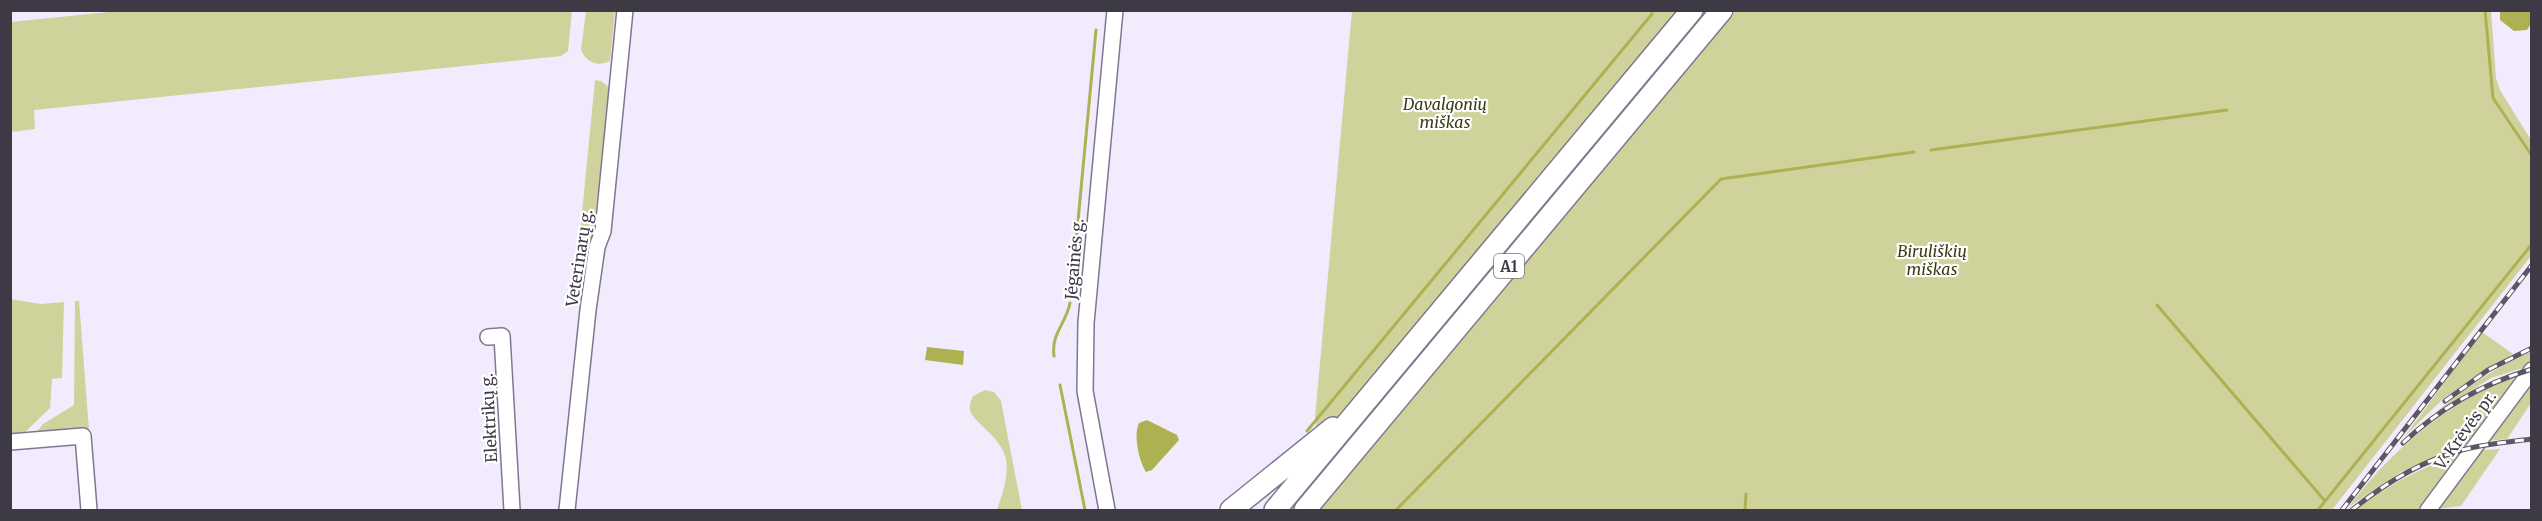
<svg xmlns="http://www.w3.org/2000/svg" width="2542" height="521" font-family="Merriweather,serif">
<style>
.green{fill:#cfd29b}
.water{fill:#aeb152}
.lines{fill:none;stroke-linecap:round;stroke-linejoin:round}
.stream{stroke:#aeb152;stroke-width:3}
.minor-casing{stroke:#817690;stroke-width:18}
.highway-casing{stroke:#817690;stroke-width:24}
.minor{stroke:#fff;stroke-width:15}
.highway{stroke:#fff;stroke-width:21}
.rail-casing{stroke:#5c5764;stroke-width:5}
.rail{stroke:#fff;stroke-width:3;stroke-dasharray:9;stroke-linecap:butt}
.labels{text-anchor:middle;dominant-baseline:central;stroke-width:4.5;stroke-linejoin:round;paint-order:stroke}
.shield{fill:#fff;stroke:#78757d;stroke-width:1.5}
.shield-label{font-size:15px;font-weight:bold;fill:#3e3a45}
.park-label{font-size:16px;font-style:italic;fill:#3b3c13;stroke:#fff}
.street-label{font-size:16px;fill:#3e3a45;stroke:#fff}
</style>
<rect width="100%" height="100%" fill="#f2ebfd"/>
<path class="green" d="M128,10H572V11L568,51L561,56L34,110L35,129L11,132V22Z
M586,11H615L610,61C598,67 587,63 581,50Z
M1352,11H1677L1340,415L1317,436L1315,418Z
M1700,11H1714L1296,510H1284Z
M1736,11H2491L2496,78L2500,90L2531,140V256L2332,510H1320Z
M595,80L601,81L610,88L593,234L589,242L579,244Z
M10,299L41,304L64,302L62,378L52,379L50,408L23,434L10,438Z
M75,301H79L89,430L34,435L43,424L74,405Z
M2482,332L2513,354L2478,374L2444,398L2404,437Z
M2531,352L2529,366L2491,378L2434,414C2464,388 2495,368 2531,352Z
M2521,376L2470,446L2437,456L2401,472L2349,507C2387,454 2457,393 2521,376Z
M2531,382V403L2507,439L2488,441Z
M985,390L994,392L1001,401L1022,510H997C1002,495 1009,476 1006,459C1000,435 974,424 970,410C969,405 971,401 973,396Z
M2500,449L2461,506L2438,509L2482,450Z
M2466,452L2422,510H2356C2390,483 2424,466 2466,452Z"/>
<path class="water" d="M2500,11H2531V24L2527,30L2514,31L2500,20Z
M927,347L964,351L963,365L925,360Z
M1147,420L1177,435L1179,440L1152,470L1146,472C1139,461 1133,435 1139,423Z"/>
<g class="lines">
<path class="stream" d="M2485,10L2493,98L2532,156
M1931,150L2227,110
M1073,274L1096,30
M2157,305L2325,501
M1054,356C1051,333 1066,324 1070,303
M1060,385L1085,510
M1307,431L1652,14V10
M1396,510L1721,179L1914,152
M1745,510L1746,494
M2318,510L2532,244"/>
<defs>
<path id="minor" d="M488,337L502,336L512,510
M10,442L83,436L89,510
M567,510L588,310L597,247L603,231L625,10
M1107,510L1085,391L1086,323L1115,10
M2428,510L2532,370"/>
<path id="highway" d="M1231,510L1333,428
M1275,510L1692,10
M1305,510L1722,10"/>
</defs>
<use href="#minor" class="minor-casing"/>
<use href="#highway" class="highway-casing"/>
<use href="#minor" class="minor"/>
<use href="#highway" class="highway"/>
<defs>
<path id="rail" d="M2445,401L2488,370L2532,348
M2403,443C2440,408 2482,384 2532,369
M2342,510L2532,265
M2352,510C2384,484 2421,461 2462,450C2485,444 2508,442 2532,439"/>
</defs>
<use href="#rail" class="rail-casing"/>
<use href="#rail" class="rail"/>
</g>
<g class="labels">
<rect class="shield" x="1494" y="254" width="30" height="24" rx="4.5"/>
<g class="shield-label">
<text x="1509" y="266">A1</text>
</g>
<g class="park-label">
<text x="1445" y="104">Davalgonių<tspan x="1445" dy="18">miškas</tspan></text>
<text x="1932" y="251">Biruliškių<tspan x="1932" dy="18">miškas</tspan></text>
</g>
<g class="street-label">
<text transform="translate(579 258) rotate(-81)">Veterinarų g.</text>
<text transform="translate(1074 259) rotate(-85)">Jėgainės g.</text>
<text transform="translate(489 418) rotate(-93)">Elektrikų g.</text>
<text transform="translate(2465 430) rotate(-54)">V. Krėvės pr.</text>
</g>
</g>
<rect width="2542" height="521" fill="none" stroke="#3e3a45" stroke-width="24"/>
</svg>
